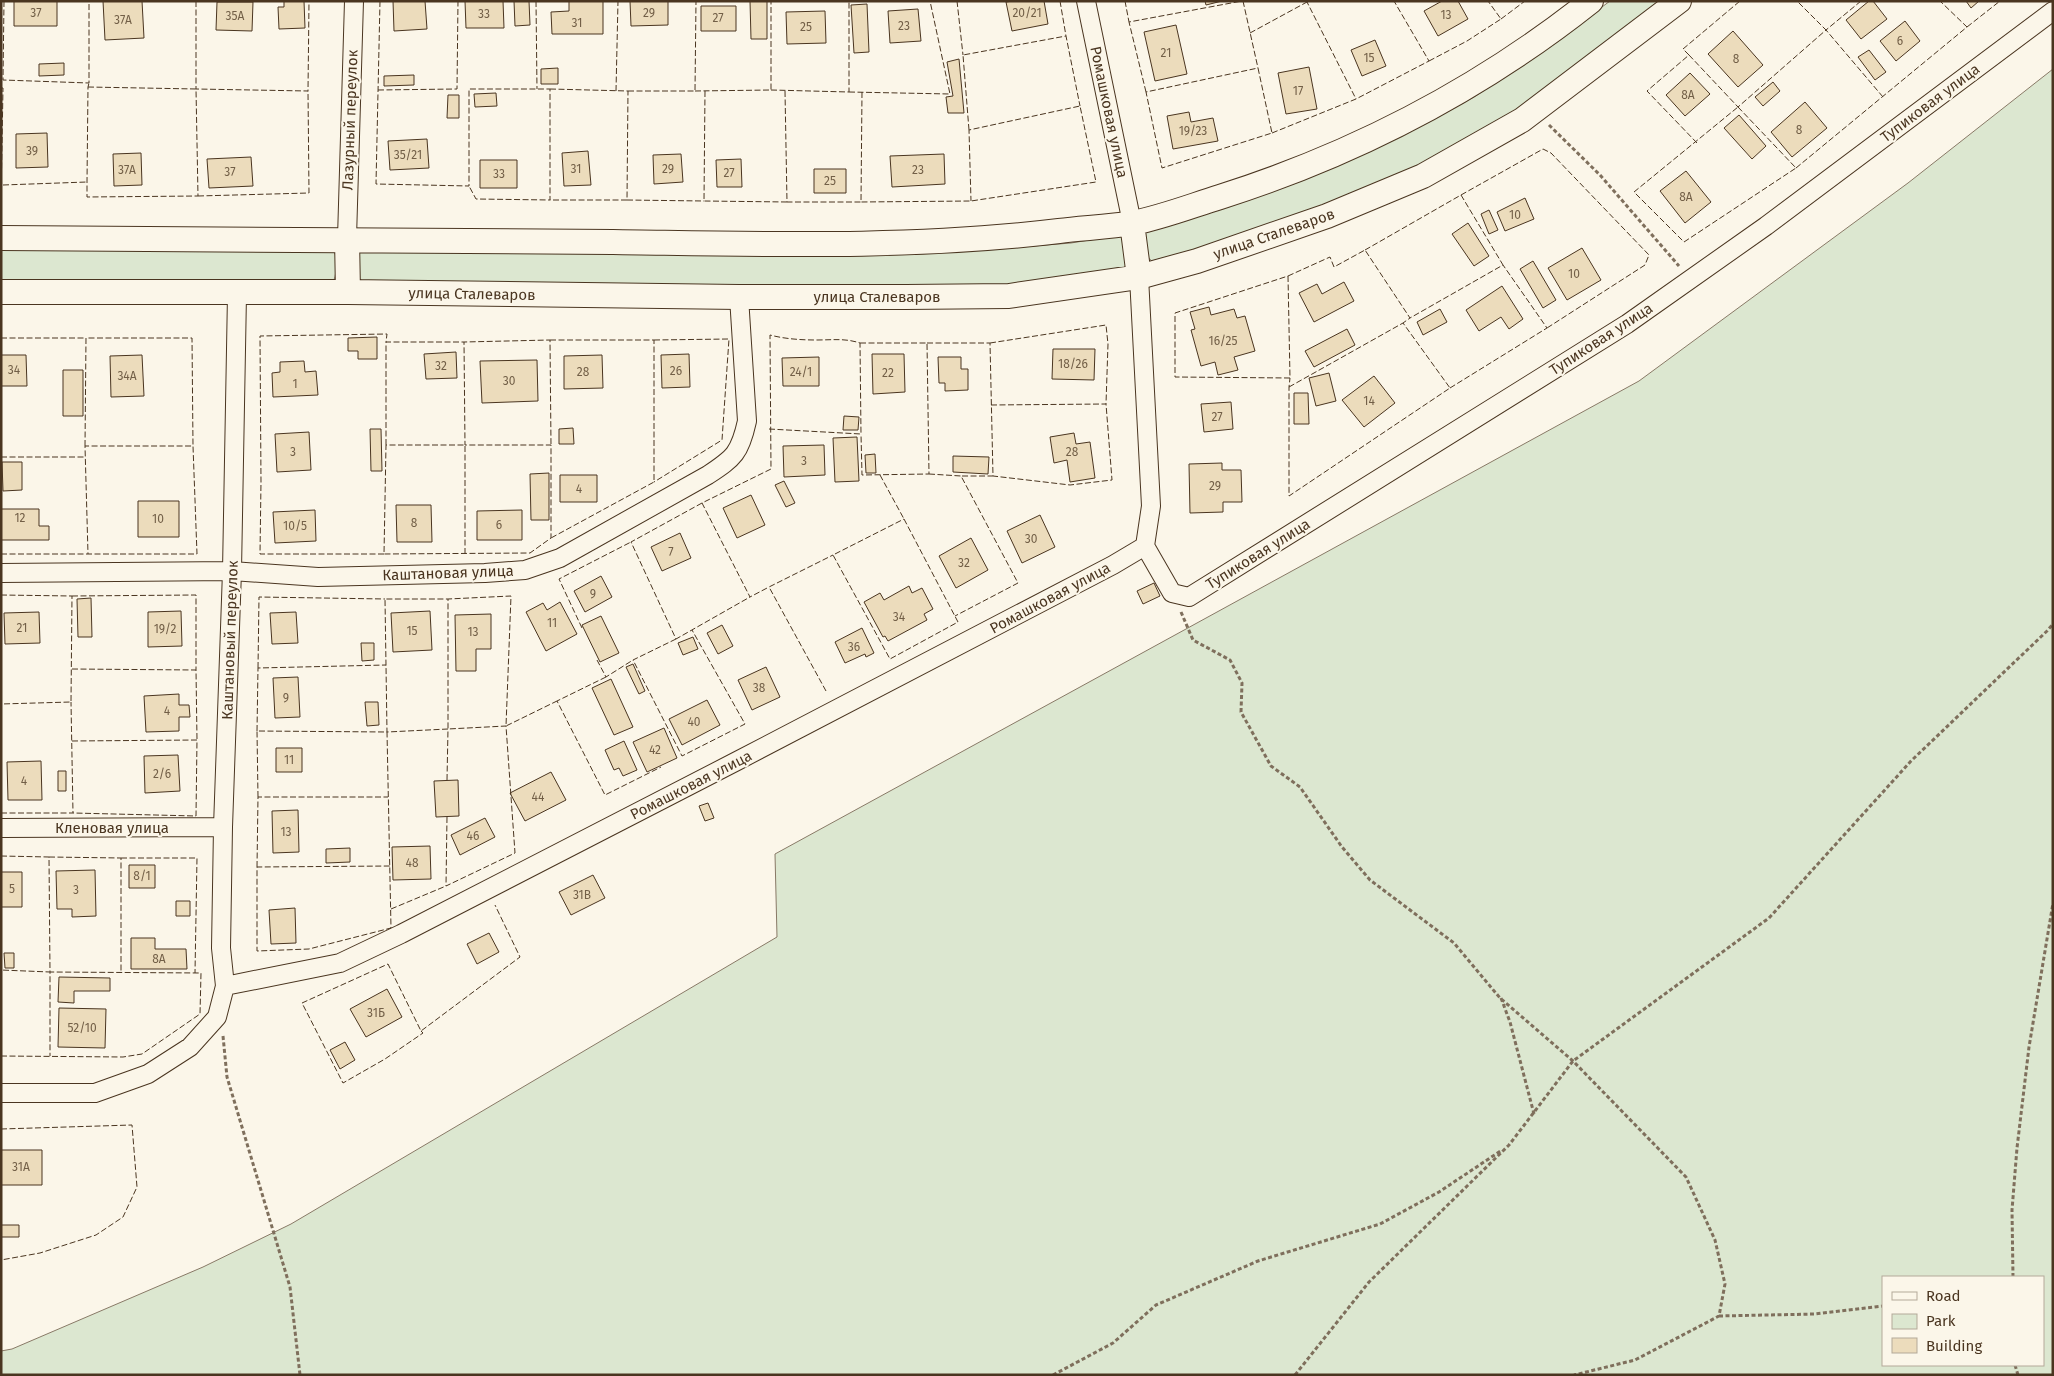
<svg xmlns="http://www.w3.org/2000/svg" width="2054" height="1376" font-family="'Fira Sans',sans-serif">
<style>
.green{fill:#dce7d0;stroke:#887966;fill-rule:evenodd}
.building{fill:#ecdcbc;stroke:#4a3520}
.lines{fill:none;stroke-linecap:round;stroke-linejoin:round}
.minor-casing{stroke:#4a3520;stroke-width:20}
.secondary-casing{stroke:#4a3520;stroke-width:26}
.path{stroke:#7f6f5c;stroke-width:3;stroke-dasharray:4 2.5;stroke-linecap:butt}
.minor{stroke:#fbf6e9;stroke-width:18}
.secondary{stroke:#fbf6e9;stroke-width:24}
.fence{stroke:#4a3520;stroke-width:1;stroke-dasharray:6 2.5;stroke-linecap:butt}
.labels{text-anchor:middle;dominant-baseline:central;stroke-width:4;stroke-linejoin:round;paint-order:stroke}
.number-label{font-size:12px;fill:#725f47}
.street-label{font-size:15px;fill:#4a3520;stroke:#fbf6e9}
</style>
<rect width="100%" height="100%" fill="#fbf6e9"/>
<path class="green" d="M1610,1H1664L1535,99L1390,181L1211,245L1152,261L1146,256L1142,237L1148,230L1293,184L1374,148L1474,97L1543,51Z
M2053,69V1375H1V1351L12,1349L203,1267L291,1224L777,937L775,854L1639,381L1908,183ZM1883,1277H2043V1365H1883Z
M1120,235L1130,239L1132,260L1124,267L1043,281L980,287L367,283L359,279V251L368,247L983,250L1071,243Z
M1,245L334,251C338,260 337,270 334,280L326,284L1,282Z"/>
<path class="building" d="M14,1H57V26H14Z
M103,1H142L144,38L105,40Z
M284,1H304L305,28L279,29L278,7H284Z
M393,1H425L427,29L394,31Z
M465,1H503L504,28H466Z
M514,1H529L530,25L515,26Z
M569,1H603V34H552L551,12L569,11Z
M630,1H668V25L631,26Z
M750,1H767V39H751Z
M1013,1H1044L1048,24L1012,31L1006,2Z
M1205,1H1222L1206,5Z
M1442,1H1458L1468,19L1438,36L1424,11Z
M1869,1H1873L1887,19L1861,39L1846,20Z
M1966,1H1979L1971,8Z
M217,2H253L252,31L216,30Z
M867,4L869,52L854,53L851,5Z
M701,6H736V31H701Z
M918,9L921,41L890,43L888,11Z
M825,11L826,43L787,44L786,12Z
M1905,21L1920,41L1896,61L1880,41Z
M1176,25L1187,74L1155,81L1144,32Z
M1733,31L1763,65L1738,87L1708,54Z
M1375,40L1386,66L1362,76L1351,50Z
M1869,50L1886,72L1875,80L1858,57Z
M959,59L964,113H948L946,97L953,96L947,62Z
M64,63V75L39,76V64Z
M1309,67L1317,109L1286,114L1278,73Z
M558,68V84H541V69Z
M1690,73L1710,94L1685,116L1666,95Z
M414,75V85L384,86V76Z
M1773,82L1780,91L1763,106L1755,97Z
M496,93L497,106L475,107L474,94Z
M448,95H459V118H447Z
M1805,102L1827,128L1792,157L1771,132Z
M1189,112L1191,122L1213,118L1218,141L1173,149L1167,116Z
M1739,115L1766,146L1752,159L1724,128Z
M47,133L48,167L16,168V134Z
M427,139L429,168L390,170L388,141Z
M588,151L591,185L564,186L562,153Z
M141,153L142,185L114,186L113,154Z
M681,154L683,182L654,184L653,155Z
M944,154L945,184L892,187L890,156Z
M251,157L253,186L209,188L207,159Z
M741,159L742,187H717L716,160Z
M480,160H517V188H480Z
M814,169H846V193H814Z
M1686,171L1711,202L1685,223L1660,191Z
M1525,198L1534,219L1505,231L1497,212Z
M1489,210L1498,230L1489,234L1481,214Z
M1468,223L1489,256L1474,266L1452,234Z
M1582,248L1601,280L1567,300L1548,268Z
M1533,261L1556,300L1543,308L1520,269Z
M1344,282L1354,301L1314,322L1299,293L1317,284L1322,294Z
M1502,286L1523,319L1509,329L1501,317L1479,331L1466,310Z
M1209,307L1211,315L1234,309L1237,318L1245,316L1255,351L1234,357L1238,370L1218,375L1215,362L1201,366L1191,330L1195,329L1190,312Z
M1440,309L1447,322L1423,335L1417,322Z
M1347,329L1355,345L1314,367L1305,351Z
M377,337V359H358V351H348V338Z
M1053,349H1095L1094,380L1052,379Z
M456,352L457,378L426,379L424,354Z
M689,354L690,387L662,388L661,355Z
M872,354H904L905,392L873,394Z
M1,355H26L27,386H1Z
M142,355L144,396L111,397L110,356Z
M602,355L603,388L564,389V356Z
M819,357V386H783L782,358Z
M938,357H961V369H968V390L945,391V383H939Z
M537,360L538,401L482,403L480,361Z
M304,361L305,372L316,371L318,395L273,397L272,373L280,372V362Z
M63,370H83V416H63Z
M1329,373L1336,401L1316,406L1309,378Z
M1374,376L1395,403L1364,427L1342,400Z
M1294,393H1308L1309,424H1294Z
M1231,402L1233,429L1204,432L1201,404Z
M844,416L859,417L858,430H843Z
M573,428L574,444H559V429Z
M370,429H381L382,471H371Z
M309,432L311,470L277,472L275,434Z
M1074,433L1076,444L1090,442L1095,478L1070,482L1067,460L1054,463L1050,437Z
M857,437L859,481L835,482L833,438Z
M824,445L825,475L784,477L783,446Z
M875,454L876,473H866L865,455Z
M953,456L989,457L988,474L953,472Z
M2,462H22V490L3,491Z
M1222,463V470H1241L1242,502H1223V512L1190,513L1189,464Z
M549,473V520H531L530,474Z
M560,475H597V502H560Z
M784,481L795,503L786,507L775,485Z
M751,495L765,525L737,538L723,508Z
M138,501H179V537H138Z
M396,505H431L432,542H397Z
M1,509H39V526H49V540H1Z
M315,510L316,541L275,543L273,512Z
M522,510V540H477V511Z
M1040,515L1055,547L1022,563L1007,531Z
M680,533L691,558L662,571L651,547Z
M971,538L988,570L956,588L939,556Z
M601,576L612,597L585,612L574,591Z
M1154,583L1160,596L1143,604L1137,591Z
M909,586L912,593L922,588L933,609L924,614L927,620L888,641L885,636L883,637L864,602L880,593L884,600Z
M91,598L92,637H78L77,599Z
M560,602L577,634L546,651L526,612L543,603L547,610Z
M181,611L182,646L148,647V612Z
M430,611L432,650L393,652L391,613Z
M39,612L40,643L5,644L4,613Z
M296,612L298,643L272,644L270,613Z
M491,614V649H476V671H456L455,615Z
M601,616L619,653L600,662L582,625Z
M722,625L733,646L718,654L707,633Z
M862,628L874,653L866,657L865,654L845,663L835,642Z
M693,637L698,649L683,655L678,643Z
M361,643H374V660L362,661Z
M633,664L645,691L639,694L626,667Z
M766,667L780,697L752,710L738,680Z
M298,677L300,717L275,718L273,678Z
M611,679L633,727L614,735L592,688Z
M179,694V705H189L190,717H179V731L146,732L144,696Z
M707,700L720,725L682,745L669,719Z
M365,702H378L379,725L367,726Z
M664,728L677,758L647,772L633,742Z
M624,741L637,770L623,776L619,768L614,770L605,750Z
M276,748H302V772H276Z
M178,755L180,791L145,793L144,756Z
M41,761L42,800H8L7,762Z
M58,771H66V791H58Z
M551,772L566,800L525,821L510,793Z
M458,780L459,816L436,817L434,781Z
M708,803L714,818L705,821L699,806Z
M298,810L299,852L273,853L272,811Z
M485,818L495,837L460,855L451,835Z
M430,846L431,879L393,880L392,847Z
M350,848V862L326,863V849Z
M129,865H155V888H129Z
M95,870L96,916L72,917V909H57L56,871Z
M1,872H22V907H1Z
M593,875L605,898L571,915L559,892Z
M176,901H190V916H176Z
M295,908L296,943L271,944L269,910Z
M489,933L499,952L477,964L467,944Z
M131,938H155V949H186L187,969H131Z
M4,953H14V968H5Z
M59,977L110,978V991H74V1003L58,1002Z
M387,989L402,1017L366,1037L350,1009Z
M59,1008L106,1009L105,1048L58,1047Z
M345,1042L355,1060L340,1069L330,1050Z
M1,1150H42V1185H1Z
M1,1225H19V1237H1Z"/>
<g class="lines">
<defs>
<path id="minor" d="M1086,1L1132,223
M347,238L354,1
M1139,277L1151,506L1145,546
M1145,546L1172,593L1189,597L1627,324L1766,226L2053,11
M1,573L232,571L318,577L485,573L525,570L560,558L708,475C734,458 740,453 747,421L739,297
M1,828L223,827
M225,986L221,948L223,827L232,571L237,294
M1,1093H95L148,1074L190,1047L217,1017L225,986L340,963L401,934L737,761L1113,565L1145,546"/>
<path id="secondary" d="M1132,223L1139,277
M1,238C205,238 409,239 613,242C762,244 911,249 1059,231C1083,228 1109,227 1133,223C1163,217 1191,206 1220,197C1355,154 1479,90 1591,1
M347,238L348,292
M1,292H348L739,297H906L1009,296L1139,277L1197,261L1327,216L1423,176L1522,120L1679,1"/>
</defs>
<use href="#minor" class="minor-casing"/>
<use href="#secondary" class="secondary-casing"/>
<path class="path" d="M1549,125L1600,175L1679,266
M1181,612L1193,640L1230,660L1242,683L1241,712L1271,766L1300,787L1342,847L1370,880L1454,943L1500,998L1573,1061L1686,1177L1715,1240L1725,1284L1719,1316L1635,1360L1574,1375
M1501,998L1510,1022L1534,1114
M223,1036L227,1077L290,1287L300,1375
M2013,1277L2012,1210L2017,1148L2029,1047L2053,903
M1719,1316L1815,1314L1883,1306
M2015,1365L2018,1375
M1053,1375L1113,1343L1156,1305L1258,1261L1380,1224L1439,1192L1502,1150
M1295,1375L1369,1282L1509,1145L1573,1061L1769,918L1911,761L2047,631L2053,624"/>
<use href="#minor" class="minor"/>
<use href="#secondary" class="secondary"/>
<path class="fence" d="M4,1L3,80L89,83V1
M196,1V89L308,91L309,1
M380,1L376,184L469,186V89H550V200L476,199L469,186
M536,1L537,89
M957,1L963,55
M1060,1L1066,36
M1125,1L1129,22
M1243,1L1258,68
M1309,1L1307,2L1356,99
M1861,1L1826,30L1883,97
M1501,19L1525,1
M1967,27L2000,1
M1250,33L1307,2
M1689,55L1683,49L1740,1
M1429,61L1467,41L1501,19L1488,1
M1258,68L1272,133L1162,168L1146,92Z
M88,87L196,89L198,196L87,197V182L88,87L89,83
M1,88H3L1,200
M550,89L628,91L627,200H550
M378,90L457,89L458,1
M771,90L849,92V1
M616,91L618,1
M628,91H695L696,1
M695,91L771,90V1
M705,91L704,201L787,202
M785,91L787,202H861
M849,92L950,94L930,1
M862,92L861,202L971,201L1096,182L1080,106L969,130L971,201
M1146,92L1129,22L1242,1
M1738,107L1796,168L1684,242L1634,192Z
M969,130L963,55L1066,36L1080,106
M1272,133L1356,99L1429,61L1394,1
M1697,143L1647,91L1689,55L1738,107L1826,30L1797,1
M1796,168L1967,27L1940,1
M3,185L87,182
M1461,195L1543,149L1551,153L1649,255L1645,265L1547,328
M198,196L309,193L308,91
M627,200L704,201
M1365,250L1461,195L1503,265L1410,318
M1288,276L1290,378L1175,377V313Z
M1288,276L1330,257L1334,267L1365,250L1410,318L1403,323
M1,338H86
M550,340H654V482L551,538
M654,340L729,339L722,440L654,482
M860,343H927L929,474L862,475L861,434
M927,343H990L993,476H961
M990,343L1106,325L1108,344L1106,404
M1289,387L1403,323L1450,388L1289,496V387L1290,378
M1450,388L1547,328L1503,265
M991,405L1106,404L1112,480L1070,485L993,476
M769,429L861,434L860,343C845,338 832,340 817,340C801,340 785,339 770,335L771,469L702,503L750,597L769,587
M386,445V342H464
M85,446L86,338H192L193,446
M1,457H86
M929,474L961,476L1018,583L955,616
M880,475L904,519
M702,503L631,542L676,639L750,597
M904,519L958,622L890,659L833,555Z
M1,554H197L193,446H85L88,554
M384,554H260L261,482L260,336L387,334L386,342
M465,554V445H386L384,554L530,553L551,538V445H465L464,342L550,340L551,445
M1,595L72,596L71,702L1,704
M72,596L196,595V670
M582,628L559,579L631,542
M676,639L633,660L682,756L745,724L692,630
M597,660L606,677L633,660
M258,668L259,597L385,599
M72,669L196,670L197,740
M606,677L557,701L605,795L661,767
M826,691L769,587L833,555
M257,731L258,668L386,665
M72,741L197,740L196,816L73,813
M447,780L448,729L387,732L385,599H448
M258,797L257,731L387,732L391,928L309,949L257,951V867L390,866
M1,813H73L71,702
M447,817L446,886L515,853L506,726L448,729V599L511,596L506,726L557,701
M1,856L49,857L50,972L1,970
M49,857L121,858V972
M121,858H197L195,973
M257,867L258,797H388
M391,909L446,886
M421,1031L423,1033L385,1059L343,1083L302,1003L388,964L421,1031L520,957L495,905
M1,1056L123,1057L142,1054L200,1014L201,973L50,972V1056
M1,1129L132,1125L137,1187L123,1217L96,1235L40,1253L1,1260"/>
</g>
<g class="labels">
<g class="number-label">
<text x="36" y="13">37</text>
<text x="649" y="13">29</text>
<text x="1027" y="13">20/21</text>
<text x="484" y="14">33</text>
<text x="1446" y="15">13</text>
<text x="235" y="16">35А</text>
<text x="718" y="18">27</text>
<text x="123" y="20">37А</text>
<text x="577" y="23">31</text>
<text x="904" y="26">23</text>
<text x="806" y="27">25</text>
<text x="1900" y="41">6</text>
<text x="1166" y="53">21</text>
<text x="1369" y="58">15</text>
<text x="1736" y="59">8</text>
<text x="1298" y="91">17</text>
<text x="1688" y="95">8А</text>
<text x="1799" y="130">8</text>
<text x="1193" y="131">19/23</text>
<text x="32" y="151">39</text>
<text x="408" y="155">35/21</text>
<text x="576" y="169">31</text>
<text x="668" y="169">29</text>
<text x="127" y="170">37А</text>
<text x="918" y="170">23</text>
<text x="230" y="172">37</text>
<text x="729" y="173">27</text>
<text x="499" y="174">33</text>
<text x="830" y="181">25</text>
<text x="1686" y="197">8А</text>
<text x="1515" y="215">10</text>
<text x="1574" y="274">10</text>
<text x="1223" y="341">16/25</text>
<text x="1073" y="364">18/26</text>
<text x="441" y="366">32</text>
<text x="14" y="370">34</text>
<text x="676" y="371">26</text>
<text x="583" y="372">28</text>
<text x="801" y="372">24/1</text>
<text x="888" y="373">22</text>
<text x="127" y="376">34А</text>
<text x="509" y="381">30</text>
<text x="295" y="384">1</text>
<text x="1369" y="401">14</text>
<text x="1217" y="417">27</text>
<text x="293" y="452">3</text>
<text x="1072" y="452">28</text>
<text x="804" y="461">3</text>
<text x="1215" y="486">29</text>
<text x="579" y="489">4</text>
<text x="20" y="518">12</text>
<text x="158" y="519">10</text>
<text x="414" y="523">8</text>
<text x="499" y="525">6</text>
<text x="295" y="526">10/5</text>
<text x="1031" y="539">30</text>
<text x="671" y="552">7</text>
<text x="964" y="563">32</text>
<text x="593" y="594">9</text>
<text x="899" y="617">34</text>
<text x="552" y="623">11</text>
<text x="22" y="628">21</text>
<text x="165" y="629">19/2</text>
<text x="412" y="631">15</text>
<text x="473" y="632">13</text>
<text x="854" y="647">36</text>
<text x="759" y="688">38</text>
<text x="286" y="698">9</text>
<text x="167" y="711">4</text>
<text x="694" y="722">40</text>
<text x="655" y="750">42</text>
<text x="289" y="760">11</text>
<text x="162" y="774">2/6</text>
<text x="24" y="781">4</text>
<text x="538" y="797">44</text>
<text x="286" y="832">13</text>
<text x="473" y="836">46</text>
<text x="412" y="863">48</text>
<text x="142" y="876">8/1</text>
<text x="12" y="889">5</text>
<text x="76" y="890">3</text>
<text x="582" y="895">31В</text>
<text x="159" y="959">8А</text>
<text x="376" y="1013">31Б</text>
<text x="82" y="1028">52/10</text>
<text x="21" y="1167">31А</text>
</g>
<g class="street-label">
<text transform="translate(1930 103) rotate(-37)">Тупиковая улица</text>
<text transform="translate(1109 112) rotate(78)">Ромашковая улица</text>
<text transform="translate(350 120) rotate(-88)">Лазурный переулок</text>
<text transform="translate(1274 234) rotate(-19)">улица Сталеваров</text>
<text transform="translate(472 294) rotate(1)">улица Сталеваров</text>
<text x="877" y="297">улица Сталеваров</text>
<text transform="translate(1601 339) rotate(-33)">Тупиковая улица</text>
<text transform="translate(1258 554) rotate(-32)">Тупиковая улица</text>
<text transform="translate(448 573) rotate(-2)">Каштановая улица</text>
<text transform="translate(1050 598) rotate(-28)">Ромашковая улица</text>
<text transform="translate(230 640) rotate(-88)">Каштановый переулок</text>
<text transform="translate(691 785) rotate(-27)">Ромашковая улица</text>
<text x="112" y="828">Кленовая улица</text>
</g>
</g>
<rect width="2054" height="1376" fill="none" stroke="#4a3520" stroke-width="5"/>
<rect x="1882" y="1276" width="162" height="90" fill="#fbf6e9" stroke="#b4a999"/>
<rect x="1892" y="1292" width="25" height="8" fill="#fbf6e9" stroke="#b4a999"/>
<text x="1926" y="1301" font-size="15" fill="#4a3520">Road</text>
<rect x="1892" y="1314" width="25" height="15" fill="#dce7d0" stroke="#b4a999"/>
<text x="1926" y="1326" font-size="15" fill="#4a3520">Park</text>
<rect x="1892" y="1338" width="25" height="15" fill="#ecdcbc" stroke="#b4a999"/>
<text x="1926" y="1351" font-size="15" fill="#4a3520">Building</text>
</svg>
